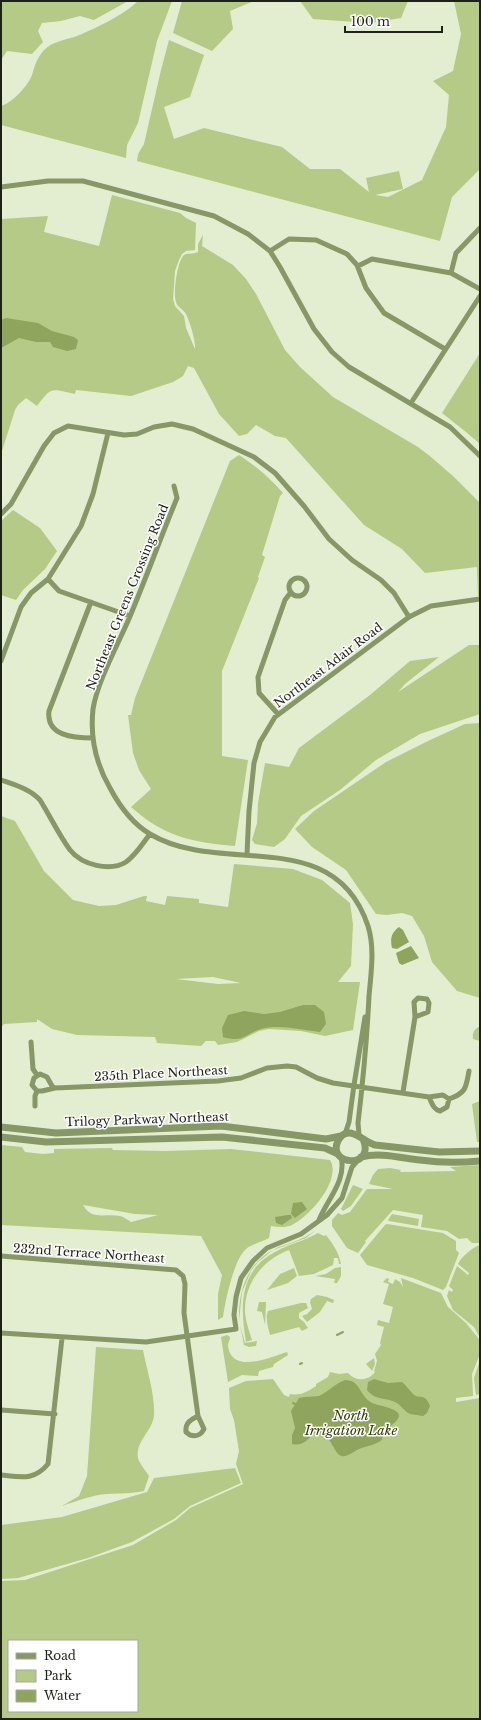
<svg xmlns="http://www.w3.org/2000/svg" width="481" height="1720" font-family="'Libre Baskerville',serif">
<style>
.green{fill:#b5ca87;fill-rule:evenodd}
.water{fill:#8fa45d}
.lines{fill:none;stroke-linecap:round;stroke-linejoin:round}
.stream{stroke:#8fa45d;stroke-width:2}
.minor{stroke:#879765;stroke-width:5}
.tertiary{stroke:#879765;stroke-width:7}
.labels{text-anchor:middle;dominant-baseline:central;stroke-width:3;stroke-linejoin:round;paint-order:stroke}
.street-label{font-size:12px;fill:#1d2116;stroke:#fff}
.water-label{font-size:13px;font-style:italic;fill:#303d05;stroke:#fff}
</style>
<rect width="100%" height="100%" fill="#e3edd0"/>
<path class="green" d="M1,1H128L94,20L80,16L61,21L42,23L38,31L43,42L32,54L7,51L1,60Z
M138,1H172L157,41L138,123L127,145L126,158L1,125V106C12,103 28,86 32,75C35,65 37,58 44,50C53,41 66,40 77,36C96,28 124,15 138,1Z
M182,1H254L230,11L233,29L212,51L173,33Z
M300,1H408L401,18L370,23L313,19Z
M454,1H480V169L452,197L440,241L137,161L138,154L144,144L161,70L169,40L204,55L190,97L164,107L174,139L204,128L282,147L310,169H340L369,192L366,178L399,171L403,189L375,195L388,197L422,180L446,127L449,95L433,81L453,71L461,34Z
M112,195L180,213L186,218L196,223L195,250L186,251L182,254L179,260L175,271L173,299L175,306L184,316L186,328L195,349C196,342 190,322 186,314C183,309 177,307 176,302C173,292 177,264 183,256C187,252 193,255 198,252V244L203,235L202,246L233,265L246,279L256,294L285,350L300,367L333,397L418,447L431,457L454,477L480,503V596H478L477,567L425,573L402,549L364,525L286,438L275,436L256,425L247,434L239,436L219,414L194,368L188,366L183,376L173,382L131,396L76,390L75,394C51,389 52,386 37,406L26,398L18,405L15,410L1,454V219L48,216L44,232L99,246Z
M480,353V444L466,432L442,413Z
M239,455C256,466 270,478 283,493L280,496L262,555L265,557L258,577L259,578L222,671V756L248,760L235,846C191,842 165,837 131,807L151,789L139,770L133,753L128,715H131L135,698L230,461Z
M13,510L40,528L57,551L45,569L23,590L16,600L1,595V521Z
M469,645H480V714L420,734L376,760L340,790L301,816L285,839L274,847L255,844L252,840L257,823L258,803L265,763L289,767L299,748L370,695L410,661L439,657L405,684L398,692Z
M480,723V998L457,991L432,962L424,936L412,916L402,913L387,915L376,914L346,870L312,847L295,829L314,811L386,762L428,741L465,724Z
M1,816L15,821L44,871L73,900L99,906L116,905L144,896H147L146,901L165,905L167,896L199,899V903L228,907L234,864L293,869L322,880L350,903L353,924L351,966L338,982H360L353,1030L325,1036L301,1031L269,1029L259,1031L237,1042L218,1045L215,1041H206L201,1046L157,1043L155,1037L77,1035L52,1029L37,1019V1022L4,1024L1,1027ZM213,977L241,983L218,984L176,979Z
M480,1026V1041L473,1039C472,1032 475,1029 480,1026Z
M480,1101V1142H477L472,1104Z
M1,1145L22,1147L25,1152L43,1154L54,1153V1149L112,1148L113,1150L165,1151L231,1149L330,1160C342,1180 310,1216 292,1225C285,1228 278,1227 271,1226L269,1238C262,1242 252,1244 246,1249C234,1259 225,1302 223,1317L218,1320V1294L222,1275L201,1236L1,1225ZM83,1205L135,1214L158,1215L131,1222C128,1220 124,1217 120,1216C105,1213 92,1221 83,1205Z
M480,1165V1243H472L467,1238L459,1239L447,1231L421,1227L423,1215L393,1210L365,1241L366,1242L358,1253L347,1248L332,1226V1220L338,1213L342,1215L350,1212L367,1189H393L369,1184L373,1175L378,1169L390,1168L401,1170L400,1172L456,1171L450,1167Z
M353,1185L363,1189L351,1206L343,1211L341,1209Z
M392,1214L419,1219L418,1226L389,1221L388,1220Z
M387,1224L443,1233L456,1241V1250L459,1253L446,1287L443,1290L413,1278L367,1265L360,1255L385,1225Z
M317,1229L306,1238L273,1250L258,1262L251,1271L242,1292L239,1321C238,1293 246,1264 273,1250C279,1246 286,1245 293,1242C302,1239 309,1235 317,1229Z
M318,1233L324,1236L326,1235C333,1244 339,1253 341,1264H339L338,1258H334L333,1265L314,1274L299,1276L289,1250C264,1259 245,1282 245,1310C245,1320 249,1330 252,1340L246,1342C240,1306 239,1271 275,1252C289,1244 304,1241 318,1233Z
M480,1245V1338L474,1327L453,1310L447,1296L449,1290L452,1292L453,1290L449,1286L457,1266L468,1275L469,1273L458,1264C461,1257 473,1247 480,1245Z
M341,1267V1276L337,1283H334L335,1279L315,1276L326,1274L335,1268Z
M294,1268L297,1276L288,1283L267,1290L280,1274Z
M401,1278L441,1293L448,1307L466,1323L479,1339L480,1354L472,1374L473,1396L456,1398V1402L480,1398V1719H1V1581L25,1580L133,1545L176,1520L190,1508L243,1484L236,1464L239,1451L234,1420L230,1409L229,1388L246,1381L273,1379L284,1395L289,1397L290,1394C301,1396 307,1392 316,1386V1384L328,1377L330,1372L339,1374L348,1373C356,1382 368,1381 375,1372L374,1371L377,1361L375,1354L381,1345L380,1343L384,1327L377,1325L378,1320L389,1323L393,1307L383,1304L389,1284L383,1282L387,1278L389,1279L388,1282L393,1284L395,1279L400,1282L403,1287ZM9,1641H137V1711H9Z
M317,1295L327,1297L334,1300L333,1303L327,1301L320,1312L307,1322L302,1316L307,1314L312,1309L310,1302L311,1299Z
M259,1302H266L265,1325L262,1312L257,1311Z
M301,1303H306L308,1308L299,1313V1318L304,1322L308,1328L302,1331L299,1327L270,1335C268,1327 265,1318 268,1311Z
M240,1325L245,1343L257,1341L256,1346L249,1347L244,1345Z
M227,1335L230,1337C230,1341 228,1342 228,1346C232,1375 271,1357 287,1352L288,1355L274,1364L273,1367L259,1371L258,1376L242,1375L228,1382L221,1337Z
M96,1347L143,1350C147,1371 155,1394 154,1415C153,1431 135,1441 138,1458C139,1463 146,1471 149,1476L144,1491C129,1494 122,1493 107,1494C92,1495 77,1501 62,1506L79,1496L87,1476Z
M374,1358L375,1364L372,1371L366,1364Z
M480,1360V1394L476,1395L474,1378Z
M235,1468L241,1483L190,1506L174,1519L132,1542L88,1558L18,1578L1,1579V1525L62,1517L147,1492L154,1478Z"/>
<path class="water" d="M6,318L38,323L52,331L74,337L78,340L76,349L67,351L53,347L50,342H36L19,338L1,348V320Z
M399,927L403,930L409,942L397,949L392,948C390,939 391,933 399,927Z
M411,946L419,958L402,965L399,963L396,953Z
M303,1005H315L324,1012L326,1024L320,1032C301,1030 279,1024 261,1029C244,1034 245,1043 223,1037L222,1028L228,1015L244,1011L264,1014L280,1012Z
M302,1202L307,1209L295,1218L291,1214L293,1203Z
M288,1215H291L292,1218L282,1225L276,1223L275,1217Z
M374,1379L388,1383L402,1382C406,1385 409,1390 413,1394C420,1400 425,1392 430,1406L427,1413L423,1416C419,1415 414,1415 410,1414C405,1412 401,1405 395,1402C384,1397 376,1401 367,1390L368,1382Z
M345,1380C361,1380 359,1396 372,1403C379,1406 399,1408 399,1416C398,1422 387,1428 383,1432L382,1440C375,1445 367,1446 359,1449C355,1451 350,1455 345,1456C333,1459 333,1432 316,1432C308,1438 304,1447 292,1444V1435L295,1428L291,1411L299,1398C306,1396 313,1397 319,1396C325,1394 336,1383 345,1380Z"/>
<g class="lines">
<path class="stream" d="M337,1335L343,1332
M300,1364L302,1363
M293,1403L295,1404"/>
<path class="minor" d="M1,187L48,181H83L214,216L248,234L270,251L280,267L314,329L332,352L349,367L450,427L480,456
M270,251L289,239L316,240L347,254L357,265L366,288L384,313L445,349
M358,266L372,259L451,273L480,289
M451,273L456,253L480,228
M411,403L480,296
M174,486L177,498C160,539 145,581 128,621C117,646 97,683 93,709C90,737 96,764 110,788C119,805 133,824 150,834C221,877 334,823 368,926C375,948 371,973 369,996C367,1038 363,1081 358,1123L359,1135
M1,514L11,504L44,446L54,433L68,426L124,435L137,434L154,427L172,424L193,429L254,457L275,473L304,506L329,539L352,560L381,580L394,593L409,617
M289 587a9 9 0 1 1 18 0a9 9 0 1 1-18 0Z
M48,579L59,591L130,616
M91,602L49,711C46,736 74,738 93,738
M1,661L21,607L31,593L48,579L81,526L93,494L108,433
M278,714L259,693L258,677L285,600L291,592
M1,780C15,785 30,789 40,800C50,816 59,835 70,850C82,865 110,872 126,862C136,855 143,843 150,834
M247,854L249,811L254,763L260,742L275,717L409,617L431,606L480,599
M31,1042L33,1069L37,1075
M55,1088L42,1091H37L32,1085L34,1078L40,1074L47,1077L52,1086L55,1088L218,1081L241,1078L267,1068L287,1066L296,1067L317,1078L333,1083L429,1097L443,1095L449,1099L447,1107L440,1111C433,1109 432,1103 429,1097
M403,1092L415,1017L414,1002L418,998L427,999L429,1003L428,1012L415,1017
M449,1099C466,1093 466,1088 469,1071
M35,1106V1096L37,1091
M345,1134L349,1122L354,1085L365,1017
M319,1220C327,1200 347,1180 341,1157
M1,1256L176,1270L183,1276L185,1284L184,1313L198,1416L204,1429C201,1435 197,1437 190,1435L186,1432C185,1422 191,1420 198,1416
M1,1333L146,1342L236,1329L234,1315L236,1297L241,1278L253,1261L267,1248L301,1234L327,1215L342,1198L352,1167L358,1160
M1,1410L55,1414
M1,1475C21,1477 34,1481 48,1464L62,1338"/>
<path class="tertiary" d="M1,1127L56,1133L221,1126L326,1139L341,1136
M1,1137L46,1142L222,1137L325,1148L338,1154
M363,1139C376,1170 326,1165 338,1141C347,1122 364,1142 375,1145L439,1152L480,1151
M361,1157C380,1152 401,1158 420,1160C441,1163 460,1163 480,1161"/>
</g>
<g class="labels">
<g class="street-label">
<text transform="translate(127 597) rotate(-68)">Northeast Greens Crossing Road</text>
<text transform="translate(328 665) rotate(-37)">Northeast Adair Road</text>
<text transform="translate(161 1073) rotate(-3)">235th Place Northeast</text>
<text transform="translate(147 1119) rotate(-2)">Trilogy Parkway Northeast</text>
<text transform="translate(89 1253) rotate(4)">232nd Terrace Northeast</text>
</g>
<g class="water-label">
<text x="351" y="1415">North<tspan x="351" dy="15">Irrigation Lake</tspan></text>
</g>
</g>
<rect width="481" height="1720" fill="none" stroke="#1d2116" stroke-width="4"/>
<rect x="8" y="1640" width="130" height="72" fill="#ffffff" stroke="#a5a6a2"/>
<rect x="16" y="1653" width="20" height="6" fill="#879765" stroke="#a5a6a2"/>
<text x="44" y="1660" font-size="12" fill="#1d2116">Road</text>
<rect x="16" y="1670" width="20" height="12" fill="#b5ca87" stroke="#a5a6a2"/>
<text x="44" y="1680" font-size="12" fill="#1d2116">Park</text>
<rect x="16" y="1690" width="20" height="12" fill="#8fa45d" stroke="#a5a6a2"/>
<text x="44" y="1700" font-size="12" fill="#1d2116">Water</text>
<path d="M345 26v6h97v-6" fill="none" stroke="#1d2116" stroke-width="2"/>
<text x="351" y="26" font-size="12" fill="#1d2116" stroke="#ffffff" stroke-width="3" paint-order="stroke">100 m</text>
</svg>
